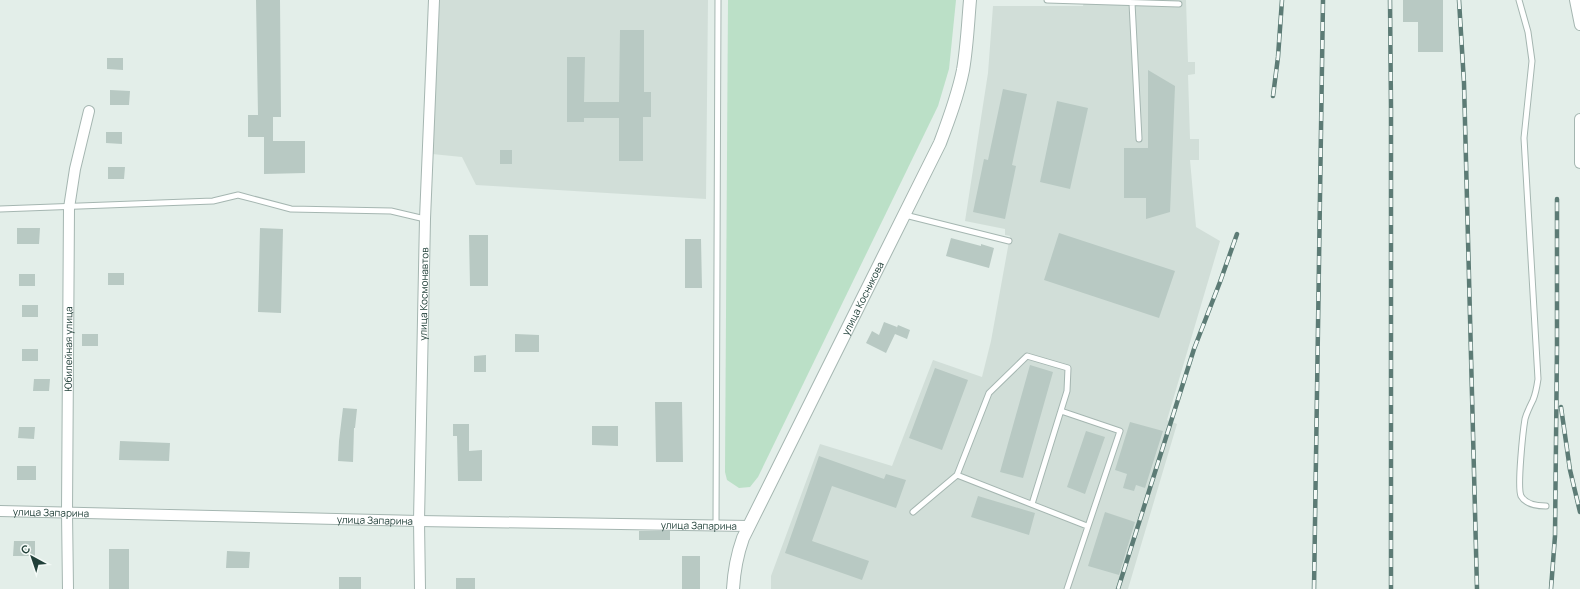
<svg xmlns="http://www.w3.org/2000/svg" width="1580" height="589" font-family="Manrope,sans-serif">
<style>
.built{fill:#d1ded8}
.green{fill:#bbe0c7}
.building{fill:#b8c9c3}
.lines{fill:none;stroke-linecap:round;stroke-linejoin:round}
.service-casing{stroke:#a5b6b1;stroke-width:7}
.minor-casing{stroke:#a5b6b1;stroke-width:12}
.tertiary-casing{stroke:#a5b6b1;stroke-width:14}
.service{stroke:#fff;stroke-width:5}
.minor{stroke:#fff;stroke-width:10}
.tertiary{stroke:#fff;stroke-width:12}
.rail-casing{stroke:#5c7b75;stroke-width:4.5}
.rail{stroke:#f4faf7;stroke-width:3;stroke-dasharray:9;stroke-linecap:butt}
.labels{text-anchor:middle;dominant-baseline:central;stroke-width:3;stroke-linejoin:round;paint-order:stroke}
.street-label{font-size:10px;fill:#214039;stroke:#f4faf7}
</style>
<rect width="100%" height="100%" fill="#e3eee9"/>
<path class="built" d="M439,0H708L706,199L476,185L462,157L432,154Z
M1084,0H1186L1188,62H1195V74L1188,75L1190,139H1199V160H1190L1196,227L1220,241L1167,420L1177,424L1128,589H771V576L820,444L892,466L933,360L982,377L991,341L1010,236L1005,235V229L965,221L988,73L993,6H1083Z"/>
<path class="green" d="M728,0H956L949,69L938,106L758,477L750,487L739,488L727,480L725,472Z"/>
<path class="building" d="M256,0H280L281,117H273V141H305V173L264,174V137H248V115H258Z
M1403,0H1443V52H1418V22H1403Z
M620,30H644V92H651V117H643V161H619V118H584V122H567V57H585L584,102H619Z
M107,58H123V70L107,69Z
M1148,70L1175,86L1170,212L1146,219V198H1124V148H1148Z
M1003,89L1027,94L1012,165L1016,166L1005,219L973,212L984,159L988,160Z
M110,90L130,91L129,105H110Z
M1057,101L1088,108L1070,189L1040,182Z
M106,132H122V144L106,143Z
M500,150H512V164H500Z
M108,167H125L124,179H108Z
M17,228H40L39,244H17Z
M260,228L283,229L281,313L258,312Z
M1059,233L1175,271L1159,318L1044,280Z
M469,235H488V286H470Z
M951,238L981,246V244L994,248L989,268L946,256Z
M685,239H701L702,288H685Z
M108,273H124V285H108Z
M19,274H35V286H19Z
M22,305H38V317H22Z
M884,322L897,327L896,330L898,325L910,330L907,339L895,334L886,353L866,343L872,331L879,335Z
M82,334H98V346H82Z
M515,334L539,335V352H515Z
M22,349H38V361H22Z
M486,355V372H474V356Z
M1030,365L1053,372L1023,478L1000,472Z
M935,368L968,380L942,450L909,438Z
M34,379H50L49,391H33Z
M655,402H682L683,462H656Z
M343,408L357,409L355,428H354L353,462L338,461L339,441Z
M1130,422L1163,431L1145,488L1136,485L1134,491L1123,488L1127,474L1115,470Z
M453,424H469V451L482,450V481H458L457,436H453Z
M592,426H618V446L592,445Z
M19,427H35L34,439L18,438Z
M1086,431L1105,437L1085,494L1067,487Z
M120,441L170,443L169,461L119,460Z
M819,456L884,479L886,474L906,480L896,508L832,486L812,541L869,561L862,580L785,553Z
M17,466H36V480H17Z
M978,496L1035,513L1029,535L971,517Z
M1105,512L1135,522L1119,575L1088,566Z
M639,531H670V540H639Z
M14,541H35V556H13Z
M109,549H129V589H109Z
M227,551L250,552L249,568H226Z
M682,556H700V589H682Z
M339,577H361V589H339Z
M456,578H475V589H456Z"/>
<g class="lines">
<defs>
<path id="service" d="M1047,0L1179,4
M1519,0L1528,32L1532,61L1524,138L1538,379C1537,386 1536,393 1533,400C1530,406 1527,412 1525,419C1523,431 1517,487 1521,496C1526,505 1537,506 1546,506
M1132,3L1139,139
M0,209L213,201L238,195L291,209L391,211L425,219
M905,215L1009,241
M1061,411L1120,431L1067,589
M1032,504L1067,391L1068,368L1027,356L989,393L957,475L1087,526
M913,512L957,475
M716,525L718,0"/>
<g id="minor">
<path d="M1575,0L1580,25"/>
<path d="M1580,119V163"/>
<path id="s1" d="M0,511L419,521L749,526"/>
<path id="s2" d="M68,589L67,512L69,208L75,169L89,111"/>
<path id="s3" d="M420,589L419,521L425,219L434,0"/>
</g>
<g id="tertiary">
<path id="s4" d="M733,589C734,571 737,555 743,538L940,143C949,119 958,95 963,70C967,47 968,23 970,0"/>
</g>
</defs>
<use href="#service" class="service-casing"/>
<use href="#minor" class="minor-casing"/>
<use href="#tertiary" class="tertiary-casing"/>
<use href="#service" class="service"/>
<use href="#minor" class="minor"/>
<use href="#tertiary" class="tertiary"/>
<defs>
<path id="rail" d="M1390,0L1391,107V589
M1459,0L1464,83L1477,589
M1273,96L1278,57L1282,0
M1561,407L1570,470L1580,512
M1118,589L1194,349L1220,282L1237,234
M1314,589L1323,0
M1551,589L1555,536L1557,347V199"/>
</defs>
<use href="#rail" class="rail-casing"/>
<use href="#rail" class="rail"/>
</g>
<g class="labels">
<g class="street-label">
<text stroke="none"><textPath href="#s3" startOffset="295">улица Космонавтов</textPath></text>
<text stroke="none"><textPath href="#s4" startOffset="320">улица Косникова</textPath></text>
<text stroke="none"><textPath href="#s2" startOffset="240">Юбилейная улица</textPath></text>
<text stroke="none"><textPath href="#s1" startOffset="51">улица Запарина</textPath></text>
<text stroke="none"><textPath href="#s1" startOffset="375">улица Запарина</textPath></text>
<text stroke="none"><textPath href="#s1" startOffset="699">улица Запарина</textPath></text>
</g>
</g>
<g transform="translate(32 557) rotate(320)" stroke="#f4faf7" stroke-width="3" paint-order="stroke">
<path d="M0-3L7 15L0 10L-7 15Z" fill="#214039"/>
<text y="-6" font-size="11" font-weight="bold" text-anchor="middle" fill="#214039">С</text>
</g>
</svg>
